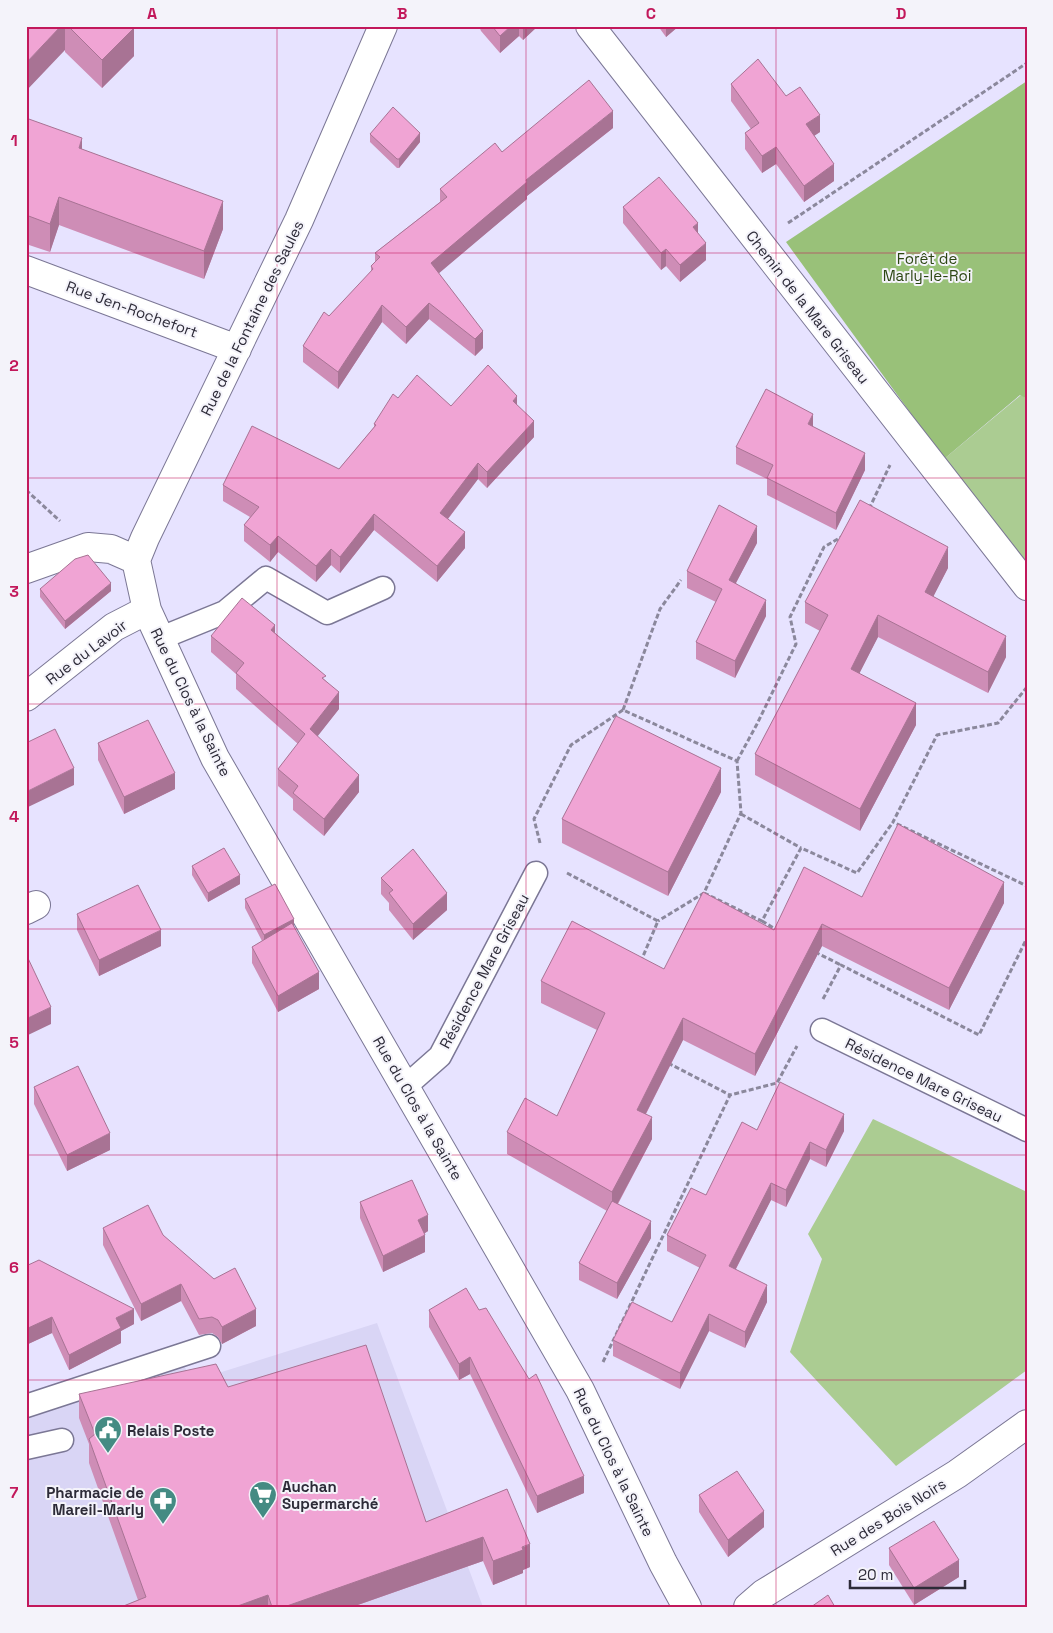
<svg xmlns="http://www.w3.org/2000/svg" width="1053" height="1633" font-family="'Space Grotesk',sans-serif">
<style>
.built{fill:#d9d5f5}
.green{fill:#abcc92}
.forest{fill:#99c179}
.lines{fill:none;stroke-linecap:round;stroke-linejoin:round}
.service-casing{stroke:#7b7795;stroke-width:25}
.minor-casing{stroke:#7b7795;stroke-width:30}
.path{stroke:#8b889c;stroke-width:3;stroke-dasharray:5 2.5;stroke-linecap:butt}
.service{stroke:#fff;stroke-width:22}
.minor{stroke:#fff;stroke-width:28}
.wall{fill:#ce8db6}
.shaded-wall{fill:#a87394}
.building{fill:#f0a4d4;stroke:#a87394}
.grid{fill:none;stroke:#c2185b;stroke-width:1;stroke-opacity:0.55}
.labels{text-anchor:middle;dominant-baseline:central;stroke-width:4;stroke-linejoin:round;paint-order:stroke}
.park-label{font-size:15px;fill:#2c4613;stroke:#f4f3fa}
.street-label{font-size:15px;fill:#2d2b38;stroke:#f4f3fa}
.poi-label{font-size:15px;font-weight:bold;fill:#2d2b38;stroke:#f4f3fa;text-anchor:start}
.neatline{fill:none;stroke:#c2185b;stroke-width:2}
.grid-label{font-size:16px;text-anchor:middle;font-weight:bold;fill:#c2185b}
</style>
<rect width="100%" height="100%" fill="#e7e3ff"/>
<path class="built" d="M377,1323L483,1607H26V1418L180,1359L193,1381Z"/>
<path class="green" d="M1021,395L1027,399V564L944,459Z
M873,1119L1027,1192V1370L896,1466L790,1352L822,1259L808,1234Z"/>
<path class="forest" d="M1027,81V399L1020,395L944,459L786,242Z"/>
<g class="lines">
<defs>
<path id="service" d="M161,638L225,612L266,578L327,613L383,588
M822,1030L1027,1130
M406,1086L440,1056L536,873
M26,1406L209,1346
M26,1448L62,1440"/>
<path id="minor" d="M383,26L299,220L145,538L136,560L147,610L215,758L580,1390L663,1563L687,1607
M590,26L1027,586
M26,270L237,349
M26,569L88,547L111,549L136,560
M26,697L114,627L147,610
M26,910L36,905
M748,1607L763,1594L957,1474L1027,1424"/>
</defs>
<use href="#service" class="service-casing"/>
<use href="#minor" class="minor-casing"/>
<path class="path" d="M788,223L1027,63
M26,490L60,521
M869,509L890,465
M1027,687L998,723L937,735L893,822L1027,886
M623,710L660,609L681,580
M737,761L757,724L796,644L790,617L824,547L843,536
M741,814L801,848
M540,843L534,819L571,745L623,710L737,761L741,813L704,893L658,921
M567,873L658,921L641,961
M704,893L762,921L801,848L857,873L893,822
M762,921L777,930
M815,952L841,965
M823,999L841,965L979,1035L1027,938
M668,1063L730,1095
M603,1362L730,1095L777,1083L797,1046"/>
<use href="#service" class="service"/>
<use href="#minor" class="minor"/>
</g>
<path class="wall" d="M26,26H68L134,56L102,88L65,52V50Z
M479,26H538L523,40L519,36L500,53L481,31Z
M658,26H679L666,37Z
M731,84L786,96L820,132L814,136L834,181L804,202L776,164L762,173L745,149V133L751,129L731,101Z
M26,118L223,229L204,279L59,225L50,252L26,244Z
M613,128L527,196V199L438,273L483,348L475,356L429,319L406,344L382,322L338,389L303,362V346L329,316L371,272V266L375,262V253L440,202V189L502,152Z
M370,134L420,142L399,168H397L370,142Z
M623,207L698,233L706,260L680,282L666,266L661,270L623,223Z
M398,398L451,406L517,405L534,437L487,488L478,479L448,519L465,548L437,582L374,530L340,573L331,565L316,582L278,552L270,562L244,541V525L250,517L223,501V485L339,469L374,427V424Z
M813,427L865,470L836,530L767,495V479L736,464V447Z
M757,543L736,583L766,616L735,678L696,659V642L716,602L687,588V571Z
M948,568L933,596L1006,657L988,693L878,637L859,673L916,725L860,831L755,775V754L820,631L805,623V602Z
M40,589L111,591L65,629L40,597Z
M275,633L326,681L339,709L317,736L359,792L324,836L293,810V799L278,786V769L298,744L236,689V674L211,652V636Z
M98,743L175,789L124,814L98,760Z
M721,792L668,896L562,843V819Z
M192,866L240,884L208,902L192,875Z
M381,878L447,910L413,940L389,910V903L381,894Z
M862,897L1004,903L949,1010L822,946L755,1076L683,1040L646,1114L652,1139L618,1204L651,1238L617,1299L579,1280V1263L607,1211L507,1154V1132L557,1116L597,1030L541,1003V981L664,969L774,930Z
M245,899L294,927L319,989L278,1012L252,963V947L262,941L245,908Z
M77,914L161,946L99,976L77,930Z
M34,1087L110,1150L67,1171L34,1104Z
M757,1130L844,1131L826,1167L810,1159L786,1207L771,1200L736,1269L767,1302L745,1348L709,1331L680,1389L613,1356V1340L672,1322L700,1268L667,1251V1235L706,1195Z
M360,1202L428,1231L424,1234L425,1252L383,1272L360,1218Z
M103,1228L163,1235L256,1326L222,1344L218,1337L212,1333L199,1335L181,1301L141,1321L103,1245Z
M26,1266L134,1324L121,1331V1343L69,1370L52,1333L26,1345Z
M429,1310H479L584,1493L537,1513L470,1374L459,1380L429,1327Z
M228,1387L426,1522L507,1489L530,1567L523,1570V1573L493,1585L483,1561L352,1607H121L138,1600L89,1463V1444L79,1418V1394Z
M699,1495L764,1527L728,1557L699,1512Z
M889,1548L959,1577L914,1605L889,1565Z"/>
<path class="shaded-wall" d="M61,26H65V50L26,91V63Z
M511,26H519V36L500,53V36Z
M523,26H538L523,40Z
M666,26H679L666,37Z
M134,28V56L102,88V60Z
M613,111V128L527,196V199L431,280V263L526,180Z
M820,115V132L806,141V124Z
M420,133V142L399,168V159Z
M82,138V167L79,148Z
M776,147V164L762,173V156Z
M834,164V181L804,202V186Z
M59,197V225L50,252V224Z
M223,201V229L204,279V251Z
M698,223V240L693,227Z
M706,243V260L680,282V265Z
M666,249V266L661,270V253Z
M429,303V319L406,344V327Z
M382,305V322L338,389V372Z
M483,331V348L475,356V339Z
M517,396V412L513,401Z
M813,414V430L808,424Z
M534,421V437L487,488V472Z
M865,453V470L836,530V513Z
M478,463V479L440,529V513Z
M374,514V530L340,573V557Z
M757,526V543L729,596V580Z
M465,532V548L437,582V566Z
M278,536V552L270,562V545Z
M948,547V568L925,613V592Z
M331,549V565L316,582V566Z
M111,583V591L65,629V621Z
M766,600V616L735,678V661Z
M878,615V637L851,690V669Z
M275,625V642L271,630Z
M1006,636V657L988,693V672Z
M339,692V709L310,746V729Z
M916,703V725L860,831V809Z
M74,768V785L26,808V792Z
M721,768V792L668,896V872Z
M175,773V789L124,814V797Z
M359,775V792L324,836V819Z
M240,875V884L208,902V893Z
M1004,882V903L949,1010V988Z
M447,893V910L413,940V924Z
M294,919V927L264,943V935Z
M822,924V946L755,1076V1054Z
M161,930V946L99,976V960Z
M319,972V989L278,1012V996Z
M51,1007V1024L26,1036V1019Z
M683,1018V1040L637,1131V1110Z
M844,1114V1131L826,1167V1150Z
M652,1117V1139L612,1214V1192Z
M110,1133V1150L67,1171V1155Z
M810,1142V1159L786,1207V1190Z
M771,1183V1200L729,1282V1266Z
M428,1215V1231L418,1237V1220Z
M651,1221V1238L617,1299V1283Z
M425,1235V1252L383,1272V1256Z
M181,1284V1301L141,1321V1304Z
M767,1285V1302L745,1348V1332Z
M134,1309V1324L121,1331V1343L69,1370V1355L116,1318Z
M256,1309V1326L222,1344V1327Z
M709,1314V1331L680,1389V1373Z
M52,1317V1333L26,1345V1329Z
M470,1357V1374L459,1380V1364Z
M584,1476V1493L537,1513V1496Z
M764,1511V1527L728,1557V1540Z
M483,1537V1561L352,1607H284Z
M530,1544V1567L523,1570V1573L493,1585V1561Z
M959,1560V1577L914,1605V1588Z
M268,1595V1607H235Z"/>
<path class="building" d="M26,26H61L26,63Z
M68,26H132L134,28L102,60Z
M492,26H511L500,36Z
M758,59L786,96L800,87L820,115L806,124L834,164L804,186L776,147L762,156L745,133L759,123L731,84Z
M589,80L613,111L526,180L527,182L431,263L483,331L475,339L429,303L406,327L382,305L338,372L303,346L324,312L329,316L373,269L371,266L380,257L375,253L447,197L440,189L495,143L502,152Z
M393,107L420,133L399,159H397L370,134Z
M26,118L82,138L79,148L223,201L204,251L59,197L50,224L26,215Z
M659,177L698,223L693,227L706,243L680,265L666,249L661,253L623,207Z
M488,365L517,396L513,401L534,421L487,472L478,463L440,513L465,532L437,566L374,514L340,557L331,549L316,566L278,536L270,545L244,525L259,507L223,485L252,426L339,469L376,425L374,424L393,394L398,398L417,375L451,406Z
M766,389L813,414L808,424L865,453L836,513L767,478L773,465L736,447Z
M860,500L948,547L925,592L1006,636L988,672L878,615L851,669L916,703L860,809L755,754L828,615L805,602Z
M719,505L757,526L729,580L766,600L735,661L696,642L722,589L687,571Z
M88,555L111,583L65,621L40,589L75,559Z
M242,598L275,625L271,630L326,676L322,678L339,692L310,729L359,775L324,819L293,793L298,786L278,769L305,734L236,673L244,663L211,636Z
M616,716L721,768L668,872L562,819Z
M148,720L175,773L124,797L98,743Z
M55,729L74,768L26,792V743Z
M898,824L1004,882L949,988L822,924L755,1054L683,1018L637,1110L652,1117L612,1192L507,1132L525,1098L557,1116L605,1013L541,981L572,921L664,969L703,892L774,930L804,867L862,897Z
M224,848L240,875L208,893L192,866Z
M413,849L447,893L413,924L389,893L393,890L381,878Z
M275,884L294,919L264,935L245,899Z
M138,885L161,930L99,960L77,914Z
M292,923L319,972L278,996L252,947Z
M26,954L51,1007L26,1019Z
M78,1066L110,1133L67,1155L34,1087Z
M780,1082L844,1114L826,1150L810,1142L786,1190L771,1183L729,1266L767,1285L745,1332L709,1314L680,1373L613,1340L632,1302L672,1322L706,1255L667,1235L691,1188L706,1195L742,1122L757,1130Z
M412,1180L428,1215L418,1220L425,1235L383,1256L360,1202Z
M612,1201L651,1221L617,1283L579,1263Z
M148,1205L163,1235L214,1279L235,1268L256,1309L222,1327L218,1320L212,1317L199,1319L181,1284L141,1304L103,1228Z
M39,1260L134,1309L116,1318L121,1328L69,1355L52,1317L26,1329V1266Z
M466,1288L479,1310L486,1308L529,1379L536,1374L584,1476L537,1496L470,1357L459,1364L429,1310Z
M366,1345L426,1522L507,1489L530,1544L522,1547L523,1550L493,1561L483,1537L284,1607H272L268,1595L235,1607H121L146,1597L89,1439L95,1434L79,1394L216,1364L228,1387Z
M737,1471L764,1511L728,1540L699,1495Z
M934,1521L959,1560L914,1588L889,1548Z
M828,1595L835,1607H811Z"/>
<path class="grid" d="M277,26V1607M526,26V1607M776,26V1607M26,253H1027M26,478H1027M26,704H1027M26,929H1027M26,1155H1027M26,1380H1027"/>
<defs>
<symbol id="civic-pin" viewBox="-11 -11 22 30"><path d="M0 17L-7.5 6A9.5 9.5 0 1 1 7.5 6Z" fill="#448b83" stroke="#f4f3fa"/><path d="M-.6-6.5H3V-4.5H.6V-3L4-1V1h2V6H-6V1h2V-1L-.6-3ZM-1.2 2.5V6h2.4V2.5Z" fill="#fff"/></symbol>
<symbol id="supermarket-pin" viewBox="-11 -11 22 30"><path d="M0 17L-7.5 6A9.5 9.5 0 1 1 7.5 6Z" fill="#448b83" stroke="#f4f3fa"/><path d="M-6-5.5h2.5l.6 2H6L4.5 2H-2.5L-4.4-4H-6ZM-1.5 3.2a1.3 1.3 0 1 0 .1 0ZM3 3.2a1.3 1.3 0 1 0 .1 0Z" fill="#fff"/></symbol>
<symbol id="pharmacy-pin" viewBox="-11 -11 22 30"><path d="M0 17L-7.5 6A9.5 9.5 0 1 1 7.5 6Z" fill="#448b83" stroke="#f4f3fa"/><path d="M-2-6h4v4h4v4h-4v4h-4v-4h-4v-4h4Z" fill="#fff"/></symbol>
</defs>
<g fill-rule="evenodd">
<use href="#civic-pin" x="92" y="1414" width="32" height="43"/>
<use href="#supermarket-pin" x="247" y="1479" width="32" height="43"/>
<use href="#pharmacy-pin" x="147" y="1485" width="32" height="43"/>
</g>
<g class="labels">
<g class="park-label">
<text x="927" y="258">Forêt de<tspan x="927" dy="17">Marly-le-Roi</tspan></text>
</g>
<g class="street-label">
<text transform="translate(808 307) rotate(52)">Chemin de la Mare Griseau</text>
<text transform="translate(132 309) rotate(20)">Rue Jen-Rochefort</text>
<text transform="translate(252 318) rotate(-64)">Rue de la Fontaine des Saules</text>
<text transform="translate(86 652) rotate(-37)">Rue du Lavoir</text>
<text transform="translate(191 702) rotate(64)">Rue du Clos à la Sainte</text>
<text transform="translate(484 971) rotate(-62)">Résidence Mare Griseau</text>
<text transform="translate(924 1080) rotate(26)">Résidence Mare Griseau</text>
<text transform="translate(418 1108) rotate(60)">Rue du Clos à la Sainte</text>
<text transform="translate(614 1462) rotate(64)">Rue du Clos à la Sainte</text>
<text transform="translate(888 1517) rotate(-32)">Rue des Bois Noirs</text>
</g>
<g class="poi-label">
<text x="127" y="1430">Relais Poste</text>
<text x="282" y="1486">Auchan<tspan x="282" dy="17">Supermarché</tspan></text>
<text x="144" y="1492" text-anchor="end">Pharmacie de<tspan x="144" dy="17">Mareil-Marly</tspan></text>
</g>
</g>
<rect width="1053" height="1633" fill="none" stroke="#f4f3fa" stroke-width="55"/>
<path d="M850 1580v8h115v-8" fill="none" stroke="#2d2b38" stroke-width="2.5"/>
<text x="858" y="1580" font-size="15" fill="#2d2b38" stroke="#f4f3fa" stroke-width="4" paint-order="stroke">20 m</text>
<rect x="28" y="28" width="998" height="1578" class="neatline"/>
<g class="grid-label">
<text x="152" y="19">A</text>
<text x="402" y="19">B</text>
<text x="651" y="19">C</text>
<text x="901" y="19">D</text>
<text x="14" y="146">1</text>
<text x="14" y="371">2</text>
<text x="14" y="597">3</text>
<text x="14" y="822">4</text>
<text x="14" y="1048">5</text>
<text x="14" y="1273">6</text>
<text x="14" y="1498">7</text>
</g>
</svg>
